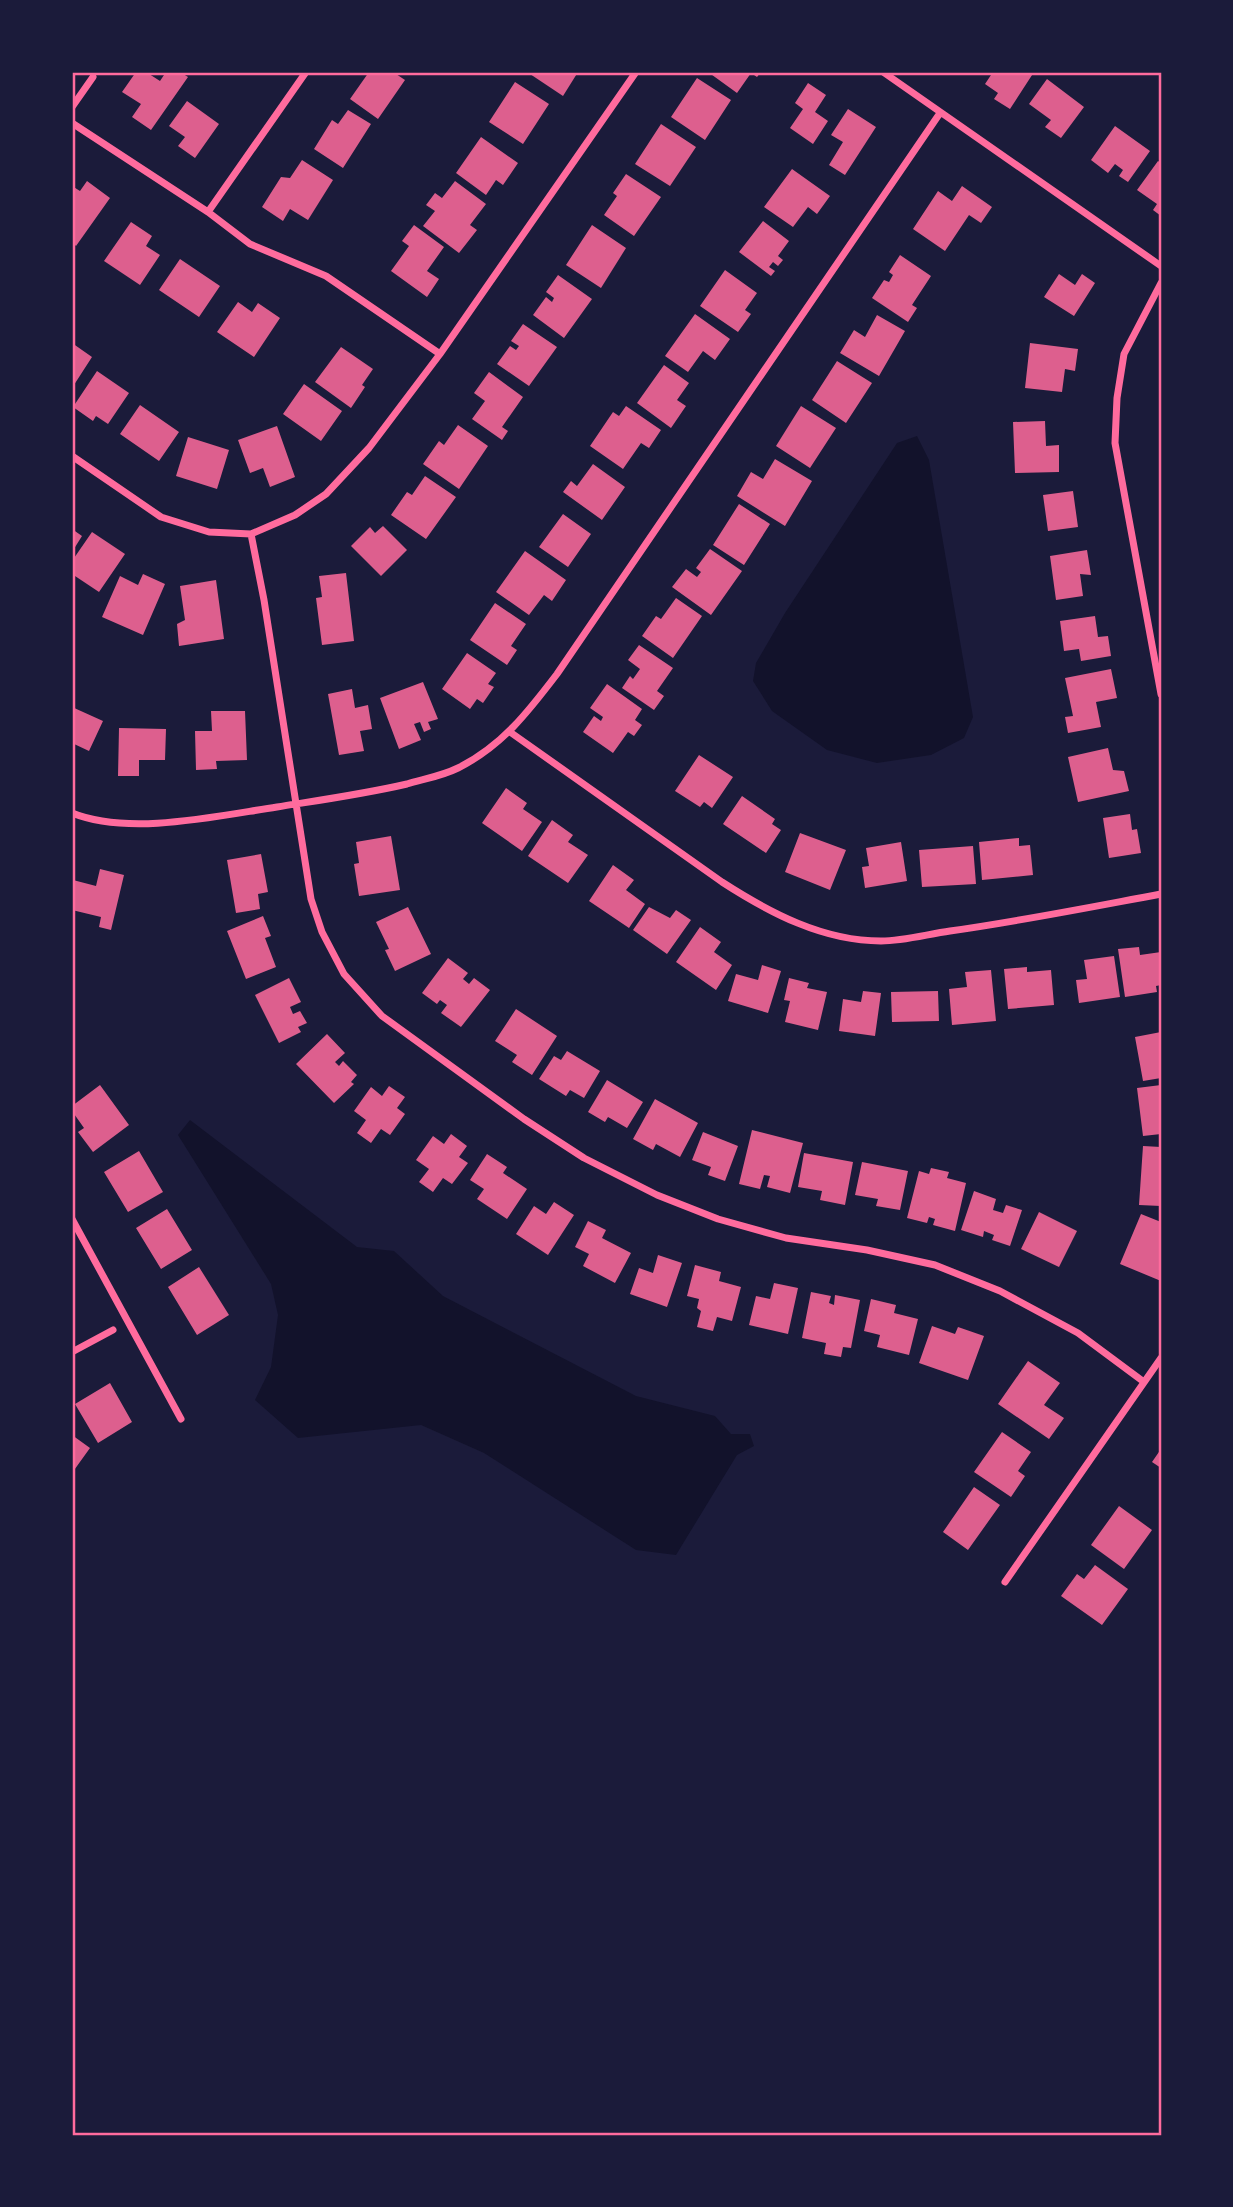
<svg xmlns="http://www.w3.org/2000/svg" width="1233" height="2207" font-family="'Zilla Slab',serif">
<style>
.water{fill:#12122b}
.building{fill:#dd5f8e}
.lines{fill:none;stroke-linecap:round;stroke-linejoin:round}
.minor{stroke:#ff6b9d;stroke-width:7}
.neatline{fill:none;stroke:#ff6b9d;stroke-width:2.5}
</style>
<rect width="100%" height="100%" fill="#1b1b3a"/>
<path class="water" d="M917,436L929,460L973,717L964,738L931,755L877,763L827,750L772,711L753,681L756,663L785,613L897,443Z
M190,1120L357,1247L394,1251L443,1296L636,1396L715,1416L731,1434H750L754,1446L737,1455L676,1555L636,1550L484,1453L421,1425L298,1438L255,1400L271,1367L278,1315L271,1284L178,1135Z"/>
<path class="building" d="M136,72H146L160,81L166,72H180L188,77L151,130L132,117L141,104L122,92Z
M369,72H393L405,80L378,119L350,99Z
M527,72H578L563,96Z
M708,72H761L757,77L751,73L737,93Z
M993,72H1034L1010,109L994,99L998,93L985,84Z
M697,78L731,100L705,140L671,117Z
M1047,79L1084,107L1061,138L1045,127L1051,120L1029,104Z
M515,82L549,104L523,144L489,122Z
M808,83L826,95L815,112L828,121L813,144L790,128L803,109L795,103Z
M187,101L219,124L195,158L178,146L185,137L169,126Z
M848,109L876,127L845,175L829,165L843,142L831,135Z
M348,110L371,124L343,168L314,149L332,120L338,124Z
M661,124L696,147L670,186L635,164Z
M1115,126L1150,151L1128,182L1119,176L1123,170L1115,164L1108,173L1091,160Z
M481,137L518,163L503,185L496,180L486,195L456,173Z
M302,160L333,180L308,220L290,209L283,221L262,207L281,177L290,178Z
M1158,161L1161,163V216L1153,210L1157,204L1137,190Z
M792,169L830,196L817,214L808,207L793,227L764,207Z
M626,174L661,197L634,236L604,215L617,196L613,193Z
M87,181L110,198L76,246L72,242V186L80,191Z
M455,181L486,204L470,225L477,230L459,253L423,226L435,211L426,205L435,193L442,198Z
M962,186L992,207L981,223L969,215L945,251L913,229L938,191L952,201Z
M763,221L789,241L778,256L783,260L778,266L773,262L769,267L775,271L771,276L739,252Z
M131,222L152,236L146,246L160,255L140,285L104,261Z
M414,225L444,247L427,271L439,279L427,297L391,271L409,246L402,241Z
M592,225L626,248L601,288L566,265Z
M900,255L931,276L912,305L917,308L908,322L872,298L884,280L889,282L893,275L889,272Z
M180,259L220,286L199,317L159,290Z
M725,270L757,293L745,310L751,314L738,332L700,306Z
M1059,274L1075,285L1082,274L1095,283L1074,316L1044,297Z
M558,275L592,299L564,338L533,315L546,297L552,302L554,298L546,292Z
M238,302L252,312L258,303L280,318L254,357L217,332Z
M695,314L730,339L715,360L703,351L688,372L665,356Z
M877,315L905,331L879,376L840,353L854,330L865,337Z
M523,324L557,347L529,386L497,364L510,346L516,350L519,346L511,341Z
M72,343L92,357L72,388Z
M1030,343L1078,349L1075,371L1065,369L1062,392L1025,388Z
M341,347L373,369L362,385L365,387L351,408L315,382Z
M837,361L872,383L846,423L812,400Z
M664,365L689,383L677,400L686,406L671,428L637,403Z
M97,371L129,393L108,424L96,416L93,421L73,407Z
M489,372L523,397L502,427L508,431L502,440L472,419L485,401L474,393Z
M304,384L342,411L321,441L283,414Z
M140,405L179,432L159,461L120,434Z
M626,406L661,430L649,448L641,443L623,469L590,446L613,412L619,416Z
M801,406L836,428L810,468L776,446Z
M1045,421L1046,446L1059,445V472L1015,473L1013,422Z
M458,425L488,446L459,489L423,464L439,441L444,445Z
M277,426L295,477L270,487L263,468L250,473L238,440Z
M188,437L229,450L217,489L176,476Z
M775,459L812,481L785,526L737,496L751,472L763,479Z
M593,464L625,487L602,520L563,492L571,481L577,486Z
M425,476L456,497L426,539L391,515L407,492L412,495Z
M1073,491L1078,527L1048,531L1043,495Z
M739,504L770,524L744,565L713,545Z
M563,514L591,534L568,567L539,547Z
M383,526L407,550L381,576L351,546L370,527L375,533Z
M72,529L82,536L72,552Z
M92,532L125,554L99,592L72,574V561Z
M710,549L742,571L711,615L672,587L686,569L697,577L701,572L696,568Z
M1087,550L1091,575L1080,574L1083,596L1056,600L1050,556Z
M525,551L566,580L552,601L544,595L529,615L496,592Z
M346,573L354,641L322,645L316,598L322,597L319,576Z
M143,574L165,584L143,635L102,617L120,576L138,585Z
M216,580L224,639L179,646L177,624L185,620L180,586Z
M676,598L702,616L673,658L642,636L656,616L661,619Z
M495,603L526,624L511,646L517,650L507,665L470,640Z
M1095,616L1098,637L1108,636L1111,656L1081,661L1079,649L1064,651L1060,621Z
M639,645L673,668L657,691L664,696L654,710L622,688L630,676L633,679L640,669L628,660Z
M467,653L496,673L488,684L494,687L483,703L477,699L470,709L442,689Z
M1111,669L1117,698L1096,702L1101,727L1068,733L1065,717L1073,716L1065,678Z
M423,682L438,719L428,722L431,729L424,732L420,722L414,724L421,740L399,749L380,698Z
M607,684L642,709L635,720L642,725L634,736L628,732L613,753L583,732L594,716L601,721L603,717L590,708Z
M352,689L355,708L368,705L372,729L360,731L364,751L339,755L328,694Z
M72,707L103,721L89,751L72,743Z
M211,711H245L247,760L216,761L217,769L196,770L195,731H212Z
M119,728L166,729L165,760H139V776H118Z
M1108,748L1113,770L1124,771L1129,791L1078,802L1068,757Z
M699,755L733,777L712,808L704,802L700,807L675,791Z
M506,788L527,803L523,809L542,822L522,851L482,823Z
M742,796L775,819L772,824L781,830L766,853L723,824Z
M1130,814L1132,830L1137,829L1141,853L1109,858L1103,818Z
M552,820L573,835L568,842L588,855L568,883L528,856Z
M800,833L846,850L830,890L785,872Z
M391,836L400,890L359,896L354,864L359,863L356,842Z
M1019,838V846L1030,845L1033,875L982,880L979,842Z
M901,842L907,881L865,888L862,867L869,866L866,848Z
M973,846L976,884L922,887L919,850Z
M261,854L268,892L258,894L260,909L236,913L227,860Z
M613,865L634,880L626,890L645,904L629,928L589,901Z
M100,869L124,875L111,930L99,927L101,917L72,910L73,880L96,886Z
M408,907L431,954L395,971L385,950L389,949L376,922Z
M649,907L670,918L676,910L691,920L667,954L633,930Z
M263,916L271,936L265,938L276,967L246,979L227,931Z
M700,927L721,942L714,952L732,965L716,990L676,962Z
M1139,947L1140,955L1161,952V985L1156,986L1157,992L1125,997L1118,949Z
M1114,956L1120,997L1079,1003L1076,980L1087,979L1084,960Z
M448,958L468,973L463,979L469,984L474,978L490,990L461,1027L441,1013L447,1005L440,1000L437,1004L422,993Z
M762,965L781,971L768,1013L728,1001L736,974L758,980Z
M1027,967V972L1051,970L1054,1005L1008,1009L1004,969Z
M991,970L996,1021L952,1025L949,989L967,987L965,972Z
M289,978L301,1002L290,1007L293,1014L300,1011L307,1023L298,1027L301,1032L279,1043L255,995Z
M789,978L809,983L807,988L827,992L818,1030L785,1022L790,1001L784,1000Z
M863,991L881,993L875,1036L839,1031L843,999L861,1002Z
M938,991L939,1021L892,1022L891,992Z
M516,1009L557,1036L532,1075L512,1062L517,1055L495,1041Z
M1161,1032V1078L1143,1081L1135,1037Z
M327,1034L345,1053L335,1062L339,1066L343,1061L357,1075L351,1082L354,1084L334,1103L296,1064Z
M567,1051L600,1071L584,1098L570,1090L566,1096L539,1079L554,1056L561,1060Z
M607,1080L643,1102L627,1128L608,1117L605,1122L588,1112Z
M100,1085L129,1125L93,1152L78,1132L84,1128L72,1111V1106Z
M1161,1085V1134L1143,1136L1137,1088Z
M389,1086L405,1097L397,1108L405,1114L390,1135L381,1129L371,1143L357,1133L366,1120L354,1111L371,1087L382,1096Z
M655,1099L698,1123L680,1157L656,1144L653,1150L633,1139Z
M752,1130L803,1143L790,1193L767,1187L770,1176L764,1175L760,1189L739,1184Z
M703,1132L738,1146L725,1181L708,1175L711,1167L692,1160Z
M451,1134L467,1146L459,1157L468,1163L452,1184L443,1178L433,1192L419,1182L429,1169L416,1160L433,1136L444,1144Z
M1143,1146L1161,1147V1206L1139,1205Z
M139,1151L163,1192L128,1212L104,1172Z
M804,1153L853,1162L845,1205L820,1200L822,1191L798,1187Z
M487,1154L507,1167L503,1173L527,1189L507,1219L477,1199L484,1189L470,1180Z
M862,1162L908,1171L900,1210L876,1206L878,1199L855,1195Z
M931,1168L949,1172L947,1178L966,1183L955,1231L933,1225L935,1219L929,1217L927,1223L907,1218L919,1171L929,1174Z
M974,1191L996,1199L993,1210L1003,1213L1006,1205L1022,1210L1010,1246L992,1240L994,1235L984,1231L983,1237L961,1230Z
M554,1202L574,1215L548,1255L516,1234L534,1206L546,1214Z
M167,1209L192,1250L161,1269L136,1228Z
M1039,1212L1077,1231L1059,1267L1021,1249Z
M1141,1214L1161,1222V1281L1120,1264Z
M588,1221L606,1230L602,1238L631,1253L615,1283L583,1266L589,1254L575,1247Z
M658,1255L682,1263L667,1307L630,1294L639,1268L653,1273Z
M695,1265L721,1272L719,1281L741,1287L732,1321L717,1317L713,1331L697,1327L701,1311L697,1308L699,1299L687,1296Z
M199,1267L229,1315L197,1335L168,1287Z
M774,1283L798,1288L788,1334L749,1325L756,1296L770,1299Z
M811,1292L831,1296L829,1303L834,1305L835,1295L860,1300L851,1348L843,1347L841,1357L824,1354L826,1343L802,1338Z
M871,1299L896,1305L894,1313L918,1319L909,1355L877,1347L880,1335L864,1331Z
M932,1326L955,1334L958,1327L984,1336L968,1380L919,1363Z
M1028,1361L1060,1383L1044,1405L1064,1418L1049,1439L998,1404Z
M110,1383L132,1422L98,1443L75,1404Z
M1002,1432L1031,1452L1018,1471L1025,1476L1011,1497L974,1472Z
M72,1435L90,1448L72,1473Z
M1161,1449V1468L1152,1462Z
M974,1487L1000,1505L968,1550L943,1532Z
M1119,1506L1152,1530L1124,1569L1091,1545Z
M1095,1565L1128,1589L1102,1625L1061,1596L1077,1574L1084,1579Z"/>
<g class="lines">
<path class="minor" d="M883,72L1161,266
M72,107L93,77
M72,123L208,212L250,244L326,276L440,354
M208,212L306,72
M1161,283L1124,354L1117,398L1115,443L1161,694
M72,456L161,517L209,532L251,534L295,515L326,494L369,448L440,354L636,72
M251,534L264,600L311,899L322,932L344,974L382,1016L524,1119L584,1158L657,1195L718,1219L786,1238L867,1250L935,1265L1000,1291L1078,1333L1144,1382
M510,732L722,882C770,913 823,941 881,941C904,941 928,934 950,931C1021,921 1091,907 1161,894
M72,813C129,836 217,816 277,807C321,800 364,794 407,784C424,779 442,776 458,768C502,746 528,712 557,674L940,113
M72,1219L181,1419
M72,1352L113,1330
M1005,1582L1161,1358"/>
</g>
<rect width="1233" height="2207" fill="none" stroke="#1b1b3a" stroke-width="147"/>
<rect x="74" y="74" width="1086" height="2060" class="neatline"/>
</svg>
